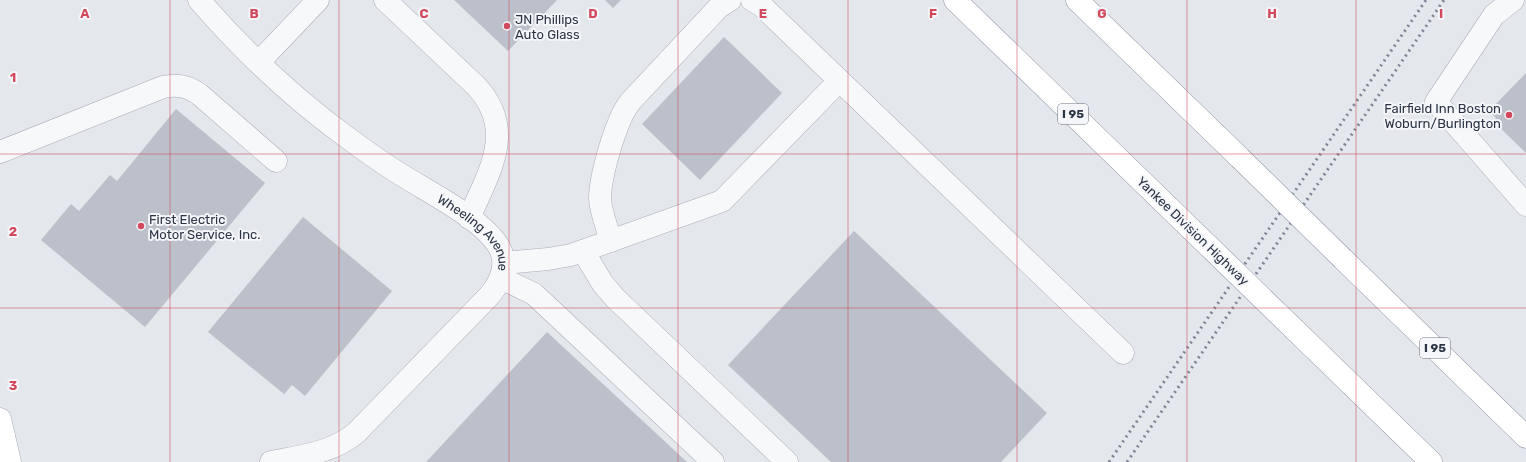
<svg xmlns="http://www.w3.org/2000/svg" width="1526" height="462" font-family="Rubik,sans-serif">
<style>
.building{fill:#bbc0ca}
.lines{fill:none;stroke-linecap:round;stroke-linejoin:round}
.minor-casing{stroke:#a9aeb7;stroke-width:23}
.major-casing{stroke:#a3abb8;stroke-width:23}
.highway-casing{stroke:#8b94a3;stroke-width:23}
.minor{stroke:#f7f8fa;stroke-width:22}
.major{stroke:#fff;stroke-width:22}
.highway{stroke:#fff;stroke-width:22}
.rail{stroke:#7d8696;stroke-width:3;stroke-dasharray:2 4;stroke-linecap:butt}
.highway-bridge-casing{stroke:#8b94a3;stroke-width:23;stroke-linecap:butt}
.highway-bridge{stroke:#fff;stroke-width:22}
.grid{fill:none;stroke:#d1495b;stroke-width:1;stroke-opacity:0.55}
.poi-dot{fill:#d1495b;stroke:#f4f6f9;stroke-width:1.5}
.labels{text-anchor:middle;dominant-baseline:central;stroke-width:4;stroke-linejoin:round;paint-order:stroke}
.shield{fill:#f4f6f9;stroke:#676e7b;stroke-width:1}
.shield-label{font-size:12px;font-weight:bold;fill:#2b3445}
.poi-label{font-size:13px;fill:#2b3445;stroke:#f4f6f9;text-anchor:start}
.street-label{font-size:13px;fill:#2b3445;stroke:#f4f6f9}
.grid-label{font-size:13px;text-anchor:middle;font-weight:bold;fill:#d1495b;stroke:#f4f6f9;stroke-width:4;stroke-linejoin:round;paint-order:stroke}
</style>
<rect width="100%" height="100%" fill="#e4e7ec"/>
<path class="building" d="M454,0H557L508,51Z
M605,0H621L613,8Z
M724,37L782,93L700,180L642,124Z
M1526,73V153L1493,121L1496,118L1489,111Z
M176,109L265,183L145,327L41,240L71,204L79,211L110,175L117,181Z
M303,217L392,291L305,396L292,385L284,394L208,332Z
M854,231L1047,413L1001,462H831L728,365Z
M547,332L687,462H426Z"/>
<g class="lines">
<defs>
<g id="minor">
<path id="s1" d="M199,0C244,52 296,101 352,141C367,152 382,163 397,172C426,191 482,218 499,247C509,265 501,282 489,296L356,433C332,453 301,456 271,462"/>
<path d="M385,0L476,86C517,130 489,172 469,218"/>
<path d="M752,0L762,6L1123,353"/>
<path d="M1513,0L1494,15L1436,102L1526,205"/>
<path d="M259,62L318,0"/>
<path d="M0,152L163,87C177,84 187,86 199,94L276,161"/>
<path d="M611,241C607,227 601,213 600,199C600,176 616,120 630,102L719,7L730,0"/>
<path d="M583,251L603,284L615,298L787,462"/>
<path d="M504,263L548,259L571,255L722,201L839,81"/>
<path d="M501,278L534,294L713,462"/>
</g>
<path id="major" d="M0,419L10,462"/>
<path id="highway" d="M955,0L1191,229
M1077,0L1240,158
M1343,259L1526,437
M1295,330L1431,462"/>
</defs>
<use href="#minor" class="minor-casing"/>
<use href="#major" class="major-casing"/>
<use href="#highway" class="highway-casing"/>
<use href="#minor" class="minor"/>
<use href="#major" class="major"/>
<use href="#highway" class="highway"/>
<path class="rail" d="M1109,462L1426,0
M1127,462L1444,0"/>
<defs>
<path id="highway-bridge" d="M1240,158L1343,259
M1191,229L1295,330"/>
</defs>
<use href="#highway-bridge" class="highway-bridge-casing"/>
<use href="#highway-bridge" class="highway-bridge"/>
</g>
<path class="grid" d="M170,0V462M339,0V462M509,0V462M678,0V462M848,0V462M1017,0V462M1187,0V462M1356,0V462M0,154H1526M0,308H1526"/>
<g class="poi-dot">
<circle cx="507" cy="26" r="4"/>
<circle cx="1509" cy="115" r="4"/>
<circle cx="141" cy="226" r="4"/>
</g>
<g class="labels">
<g class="shield">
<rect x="1058" y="104" width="30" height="20" rx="3"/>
<rect x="1420" y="338" width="30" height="20" rx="3"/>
</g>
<g class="shield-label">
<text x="1073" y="114">I 95</text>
<text x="1435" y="348">I 95</text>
</g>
<g class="poi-label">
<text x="515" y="19">JN Phillips<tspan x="515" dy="15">Auto Glass</tspan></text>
<text x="1501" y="108" text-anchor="end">Fairfield Inn Boston<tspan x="1501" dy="15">Woburn/Burlington</tspan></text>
<text x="149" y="219">First Electric<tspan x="149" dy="15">Motor Service, Inc.</tspan></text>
</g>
<g class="street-label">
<text transform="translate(1193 231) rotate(44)">Yankee Division Highway</text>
<text stroke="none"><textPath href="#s1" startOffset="364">Wheeling Avenue</textPath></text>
</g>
</g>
<g class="grid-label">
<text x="85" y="18">A</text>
<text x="254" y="18">B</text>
<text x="424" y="18">C</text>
<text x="593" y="18">D</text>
<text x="763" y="18">E</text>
<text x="933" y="18">F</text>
<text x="1102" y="18">G</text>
<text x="1272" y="18">H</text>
<text x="1441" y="18">I</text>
<text x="13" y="82">1</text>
<text x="13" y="236">2</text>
<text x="13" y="390">3</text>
</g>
</svg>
